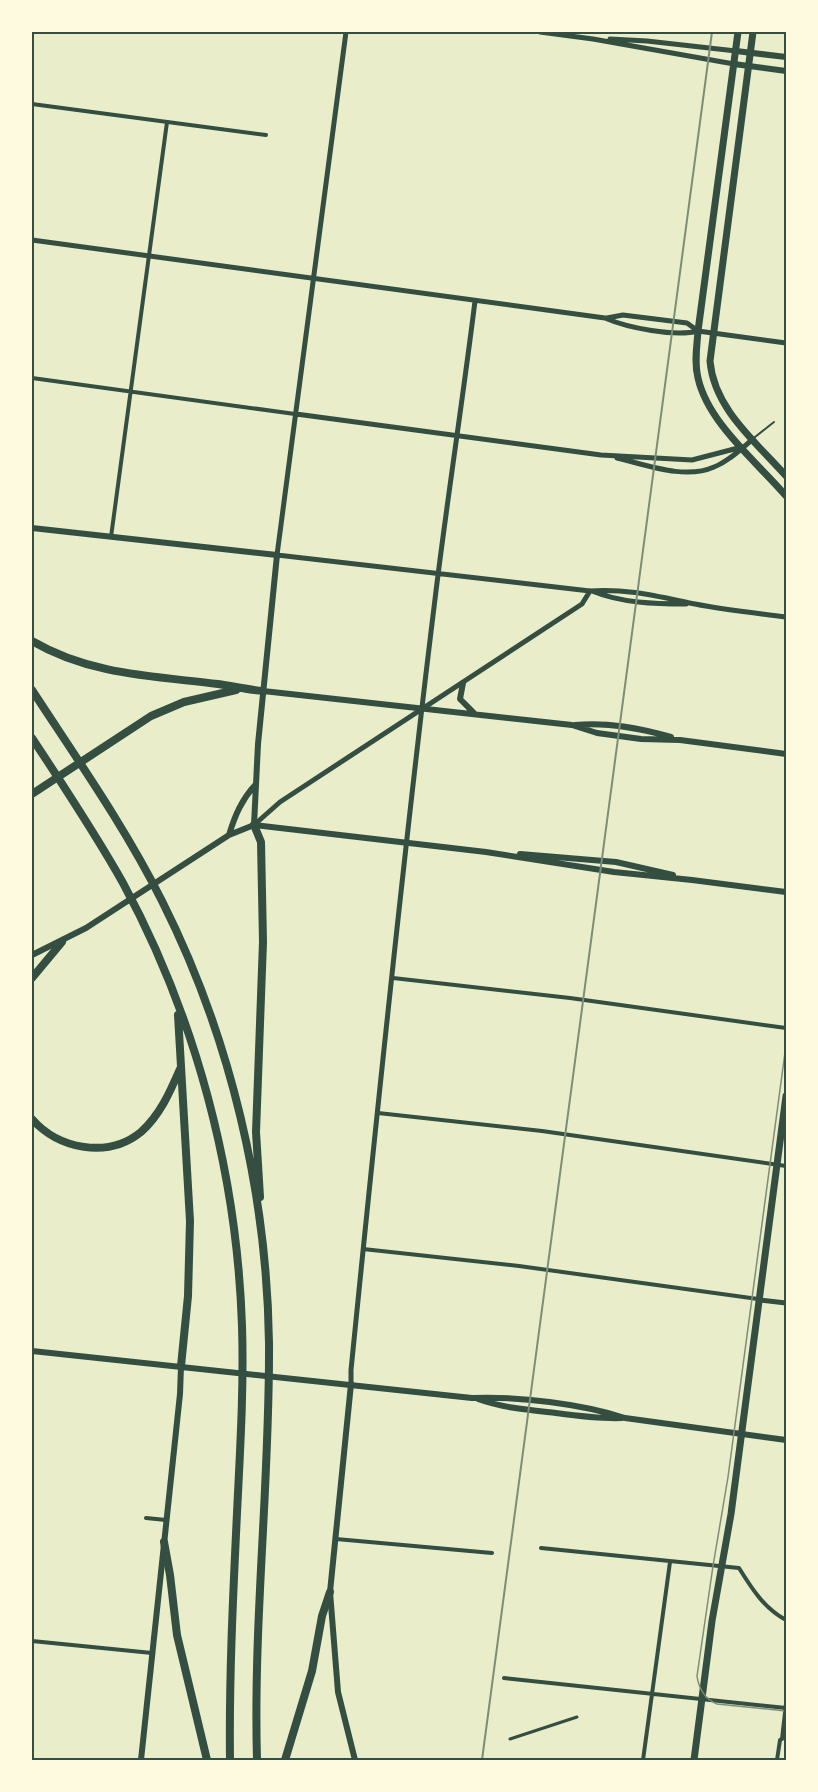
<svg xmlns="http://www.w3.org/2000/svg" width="818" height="1792" font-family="Quicksand,sans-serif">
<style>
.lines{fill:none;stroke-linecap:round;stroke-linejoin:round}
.service{stroke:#344e41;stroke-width:2}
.pedestrian{stroke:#344e41;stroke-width:3}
.minor{stroke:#344e41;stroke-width:4}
.tertiary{stroke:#344e41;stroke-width:5}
.secondary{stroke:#344e41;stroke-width:6}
.primary{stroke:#344e41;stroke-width:7}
.motorway{stroke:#344e41;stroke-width:8}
.tram{stroke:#7c8e77;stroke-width:1.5}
.rail{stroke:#7c8e77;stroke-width:2}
.neatline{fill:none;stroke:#344e41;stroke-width:2}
</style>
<rect width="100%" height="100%" fill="#e9edc9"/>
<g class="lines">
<path class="service" d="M755,437L774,422"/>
<path class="pedestrian" d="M510,1739L577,1717"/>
<path class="minor" d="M32,104L266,135
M32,378L295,414
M111,537L167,122
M393,978L570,998L786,1028
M378,1113L542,1131L786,1166
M363,1249L519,1266L758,1299
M146,1518L166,1520
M336,1539L492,1553
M541,1548L739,1568C752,1589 764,1608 786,1620
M32,1641L152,1653
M504,1678L786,1708
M643,1760L670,1562
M777,1760L780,1740L782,1739L786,1704"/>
<path class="tertiary" d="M346,32L277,555L590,591C626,588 660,597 695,604C725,610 756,613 786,617
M540,32L593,39L734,64
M610,39L647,41L736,51
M32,240L605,318C628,328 675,337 698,331L786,343
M607,318L623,315L687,323L698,331
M296,414L601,455L692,460L742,447
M617,458C647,465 685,480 714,467C729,461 741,449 753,439
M592,591C621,603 655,604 686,604
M254,825L280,802L582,604L590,591
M759,1300L786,1303
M351,1384V1370C377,1110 404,850 436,591C448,494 463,398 475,301"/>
<path class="secondary" d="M736,51L786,57
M734,64L786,71
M32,528L277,555L258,744L254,825
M463,683L460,699L475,714
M263,691L572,725L597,733L641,739L680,740L786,754
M575,725C608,722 639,728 671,737
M254,825L486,852L614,872L692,880L786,892
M229,835C235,815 242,799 256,784
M520,854L616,862L673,875
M32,955L86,928L229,835L254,825
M32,1351L472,1398C518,1396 582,1404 625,1418L786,1440
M351,1384L330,1592L338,1692L355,1760
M478,1399C503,1408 529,1410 556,1413C578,1416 600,1419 622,1418
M141,1760L180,1394L181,1366"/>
<path class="primary" d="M738,32L698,331C697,346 694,362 698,378C708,423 757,462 786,496
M753,32L710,361C714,409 756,442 786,476
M694,1760L712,1621L731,1514L786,1096"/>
<path class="motorway" d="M32,641C90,675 153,676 218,684C233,686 248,690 263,691
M32,690C77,759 125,827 162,901C230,1036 267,1192 269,1343C270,1482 253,1621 257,1760
M32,738C63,785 95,833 123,883C196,1018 237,1173 242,1326C244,1388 240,1451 237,1513C233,1596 229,1678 230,1760
M32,794L151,716L184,702L236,690
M254,825L261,842L263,942L256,1132L260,1197
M32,978L62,942
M178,1015L190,1221L188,1296L181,1366
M32,1119C58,1149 108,1159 141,1132C160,1115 170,1092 180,1069
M164,1542L170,1575L177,1635L207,1760
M285,1760L312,1671L322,1616L330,1592"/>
<path class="tram" d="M786,1045L728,1477L713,1566L697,1676C699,1690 705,1699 717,1704L786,1711"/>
<path class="rail" d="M482,1760L712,32"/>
</g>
<rect width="818" height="1792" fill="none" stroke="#fefae0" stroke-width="66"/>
<rect x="33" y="33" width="752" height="1726" class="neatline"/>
</svg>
